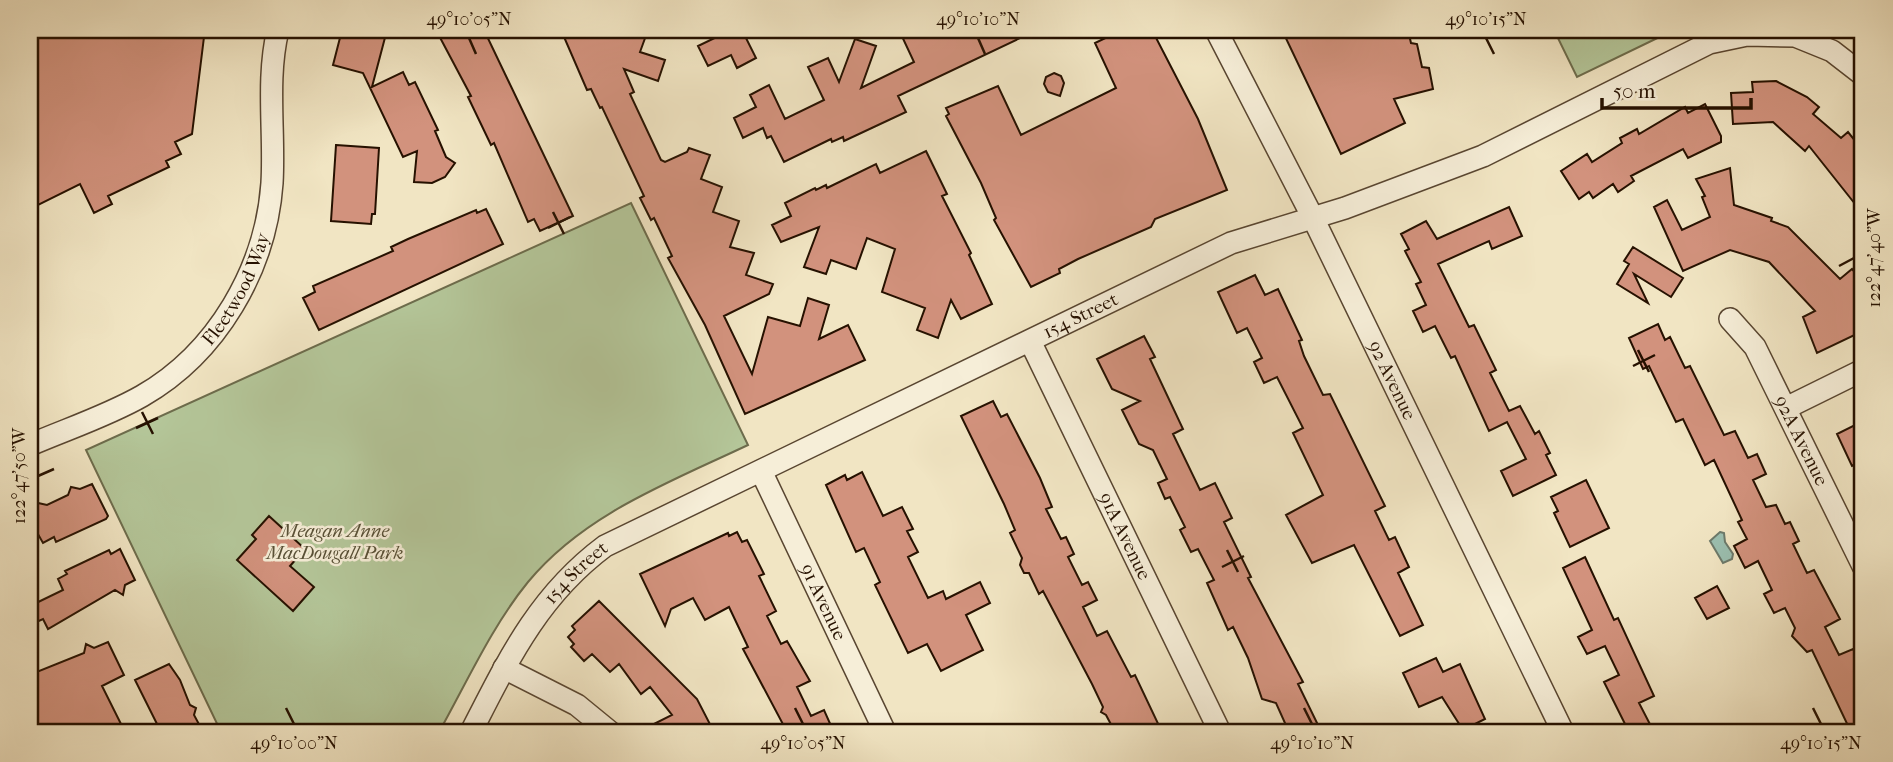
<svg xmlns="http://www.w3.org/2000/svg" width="1893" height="762" font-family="'IM FELL French Canon',serif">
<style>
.green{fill:#b4c699;stroke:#6d6c4c;stroke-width:2}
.water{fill:#9bbfb0;stroke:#6c796a;stroke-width:2}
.building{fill:#d2927d;stroke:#261100;stroke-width:2}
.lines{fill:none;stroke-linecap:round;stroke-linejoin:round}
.minor-casing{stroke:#594631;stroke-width:24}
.minor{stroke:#f6eed8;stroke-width:21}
.ticks{fill:none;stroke:#261100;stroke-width:2.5}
.labels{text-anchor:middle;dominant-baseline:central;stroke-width:5;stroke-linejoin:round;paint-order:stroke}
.street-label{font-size:19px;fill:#261100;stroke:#f6eed8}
.park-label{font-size:19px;font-style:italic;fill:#585036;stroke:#f6eed8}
.neatline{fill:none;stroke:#261100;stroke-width:2.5}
.ticks-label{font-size:18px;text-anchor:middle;fill:#261100}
</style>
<rect width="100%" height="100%" fill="#f1e5c3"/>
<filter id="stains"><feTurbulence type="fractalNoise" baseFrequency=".00286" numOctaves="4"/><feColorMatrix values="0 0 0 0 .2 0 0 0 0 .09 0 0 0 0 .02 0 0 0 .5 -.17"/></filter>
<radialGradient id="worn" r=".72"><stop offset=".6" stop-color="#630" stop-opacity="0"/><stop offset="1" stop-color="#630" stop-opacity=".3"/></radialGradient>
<path class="green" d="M1554,30H1674L1577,77Z
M631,203L748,445C670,482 584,514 528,582C492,626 467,682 439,732H221L86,450Z"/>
<path class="water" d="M1720,532L1724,533L1725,542L1733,554L1732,559L1723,563L1710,541Z"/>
<path class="building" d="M30,30H201L204,37L192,134L175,142L181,154L166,161L169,167L108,196L112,204L94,213L80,184L30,209Z
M342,30H387L372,87L403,72L409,85L415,82L438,130L435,131L446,157L455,163L445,177L432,183L414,182L417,151L403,157L363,73L333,65Z
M436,30H484L573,216L540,231L534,219L528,222L494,143L491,145L468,97L471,96Z
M561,30H648L640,52L665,60L658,81L624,69L634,92L630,94L661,160L665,162L687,152L689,148L710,155L701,179L722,187L713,212L739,221L730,247L754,253L746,275L773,284L769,294L724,316L752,374L768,317L800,326L808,298L829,305L819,339L848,325L865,360L745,414L705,325L668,258L672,256L654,218L651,220L640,198L644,196L602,107L600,108L591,89L587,90Z
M721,30H742L756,58L737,68L731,55L708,66L698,46L723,34Z
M899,30H1037L898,96L906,112L844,141L843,137L832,142L831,139L784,162L771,136L767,138L763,128L743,138L734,118L756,107L750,95L769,85L785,119L824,100L808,67L828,58L839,82L855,39L876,46L861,88L914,62Z
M1122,30H1152L1198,119L1227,190L1155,219L1151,227L1078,259L1059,269L1060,273L1031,287L994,220L996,218L981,183L946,116L949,114L946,108L998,86L1021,135L1116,88L1095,43Z
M1282,30H1408L1411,43L1417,44L1422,67L1429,68L1433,89L1394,99L1405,123L1341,154Z
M1054,73L1061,76L1064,83L1060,96L1048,92L1044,84L1046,77Z
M1776,81L1807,97L1819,107L1813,114L1841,138L1848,132L1861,148L1856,152L1863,161V214L1809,146L1805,151L1773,122L1733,124L1731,93L1753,92L1752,82Z
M1705,104L1721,136V142L1688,158L1683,149L1631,176L1634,181L1618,192L1613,184L1593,198L1589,192L1579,199L1561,171L1587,154L1592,162L1622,143L1620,138L1637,129L1639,134L1685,107L1688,113Z
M336,145L379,148L375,214H372L371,224L331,221Z
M926,151L947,194L942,196L971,253L969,255L992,304L961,319L951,300L938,338L917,330L925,308L882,292L895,249L867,238L856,269L831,260L826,274L804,267L819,227L781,242L772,225L791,216L785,203L815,188L816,190L826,185L827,188L876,164L880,173Z
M1730,168L1734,205L1772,218L1771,221L1788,227L1840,279L1852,269L1863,283V308L1856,312L1863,331L1817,353L1803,317L1815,311L1769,262L1730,250L1683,271L1654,207L1667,200L1682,230L1710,217L1702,197L1705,196L1696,179Z
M1509,207L1522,236L1492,249L1489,241L1438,264L1469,327L1474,325L1496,370L1490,373L1509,411L1520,406L1535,434L1539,431L1550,453L1546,455L1556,475L1513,496L1501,471L1526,459L1507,422L1489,431L1455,356L1451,358L1435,326L1423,332L1413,311L1426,305L1416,284L1421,282L1405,251L1409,249L1401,234L1426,221L1437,239Z
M486,209L503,244L319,330L303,298L315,292L313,286L393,251L391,247L408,239L476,210L477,213Z
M1633,247L1683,278L1671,297L1634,274L1648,303L1617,284L1629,264L1624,261Z
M1255,275L1265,295L1278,289L1302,340L1299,341L1304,356L1323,395L1330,394L1385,506L1375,511L1389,540L1395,537L1409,567L1398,573L1423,625L1400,636L1354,545L1312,563L1286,515L1323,495L1293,433L1303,428L1277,377L1264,383L1254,362L1262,358L1247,328L1237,333L1218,292Z
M1658,324L1665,340L1670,337L1685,368L1690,366L1724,435L1735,431L1748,458L1757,454L1766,474L1753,480L1766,507L1776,505L1785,524L1790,522L1799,541L1793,544L1807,573L1814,570L1840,619L1825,627L1839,655L1853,649L1861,665L1855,668L1863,685V732H1851L1812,650L1807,652L1792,636L1795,628L1785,608L1774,613L1764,594L1772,590L1758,561L1745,568L1734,546L1747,539L1738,522L1742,520L1714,460L1705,465L1683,419L1676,422L1649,366L1643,369L1629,338Z
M1144,336L1155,357L1150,359L1183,429L1173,434L1200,490L1215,483L1232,518L1224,522L1251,577L1248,578L1303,682L1298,684L1319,727L1308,732H1289L1276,703L1262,699L1248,658L1233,627L1228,630L1207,583L1214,580L1198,549L1191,552L1180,530L1185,527L1170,497L1165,499L1158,483L1167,479L1153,450L1139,444L1122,410L1140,401L1112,389L1097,359Z
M993,401L1001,417L1007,414L1040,478L1052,507L1046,509L1061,539L1066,537L1074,554L1068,557L1082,585L1088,582L1097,600L1083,607L1097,636L1107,631L1131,677L1135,675L1162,732H1115L1106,715L1101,712L1103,707L1092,684L1043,591L1039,594L1029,573H1024L1020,565L1022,558L1010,533L1015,530L1004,504L961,416Z
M1855,425L1863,441V461L1852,466L1837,434Z
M862,472L883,516L902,507L913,529L907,531L918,552L908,557L928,598L943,591L946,599L980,582L990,603L966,615L983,650L941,671L927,644L908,653L875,585L880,582L864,548L856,552L826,485L845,475L847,480Z
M1586,480L1609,528L1570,547L1554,513L1558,511L1551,497Z
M92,484L108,516L106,519L56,542L54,537L43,543L30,520V514L35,511L38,503L47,505L68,495L71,487L80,489Z
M269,516L305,549L290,566L314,587L293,611L237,560L256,539L252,535Z
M737,532L742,542L747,540L764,574L759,576L776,611L767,616L781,644L787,641L810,681L797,687L811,716L824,710L832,728L823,732H776L785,728L743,649L748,647L729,607L705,620L693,598L671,609L665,626L640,574L728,533L729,536Z
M120,549L135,580L125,585L123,595L115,590L48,629L43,619L30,625V606L63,590L58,579L67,574L65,571L109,550L111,554Z
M1585,557L1614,620L1618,618L1654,696L1639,703L1654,732H1629L1604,682L1619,675L1605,646L1587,654L1578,637L1592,630L1563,568Z
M1717,586L1729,608L1707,619L1695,598Z
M599,601L697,699L714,732H638L672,715L650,687L641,694L619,664L610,672L592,654L584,661L571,647L574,644L568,637L575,630L572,626Z
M108,642L124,675L102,686L125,732H38L30,713V679L35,676L34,673L84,653L86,644L94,648Z
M1436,658L1443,672L1460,664L1485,719L1463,730L1442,697L1419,707L1403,673Z
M169,664L180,680L190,705L196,708L194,715L201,728L192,732H161L135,680Z"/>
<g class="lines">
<defs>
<g id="minor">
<path id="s1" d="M1216,30L1313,218L1563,732"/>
<path id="s2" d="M1730,319L1755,347L1863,566"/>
<path id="s3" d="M1030,341L1220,732"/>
<path d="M1786,408L1863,370"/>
<path id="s4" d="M30,445C67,429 107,416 142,396C217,353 266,269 272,183C275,133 266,79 278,30"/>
<path id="s5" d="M761,471L885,732"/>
<path d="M504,668L577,705L610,732"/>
<path id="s6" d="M471,732C508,660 538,596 605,546L1231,243L1345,208L1483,156L1709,43L1747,35L1795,36L1832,51L1863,75"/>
</g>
</defs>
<use href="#minor" class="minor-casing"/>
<use href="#minor" class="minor"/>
</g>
<path class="ticks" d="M469,38L476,54M978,38L985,54M1486,38L1494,54M553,212L564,234M548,228L570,217M1839,266L1854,258M1638,350L1649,372M1633,366L1655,355M142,412L153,434M136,428L158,418M38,476L54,469M1227,550L1238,572M1222,567L1244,556M286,708L294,724M795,708L803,724M1304,708L1312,724M1813,708L1821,724"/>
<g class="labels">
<g class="street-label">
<text stroke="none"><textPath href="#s4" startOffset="268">Fleetwood Way</textPath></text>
<text stroke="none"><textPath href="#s6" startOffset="760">154 Street</textPath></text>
<text stroke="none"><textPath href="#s1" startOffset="392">92 Avenue</textPath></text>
<text stroke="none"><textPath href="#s2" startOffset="142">92A Avenue</textPath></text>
<text stroke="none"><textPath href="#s3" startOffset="217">91A Avenue</textPath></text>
<text stroke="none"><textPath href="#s6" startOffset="192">154 Street</textPath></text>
<text stroke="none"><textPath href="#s5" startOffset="145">91 Avenue</textPath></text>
</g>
<g class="park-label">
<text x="335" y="531">Meagan Anne<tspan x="335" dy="22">MacDougall Park</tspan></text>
</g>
</g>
<rect width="1893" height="762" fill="none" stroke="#f1e5c3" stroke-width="77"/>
<path d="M1602 98v10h149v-10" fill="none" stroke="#261100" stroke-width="3.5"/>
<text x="1613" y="98" font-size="21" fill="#261100" stroke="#f6eed8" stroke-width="5" paint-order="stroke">50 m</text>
<rect x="38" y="38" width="1816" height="686" class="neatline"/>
<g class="ticks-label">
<text x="469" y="25">49°10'05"N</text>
<text x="978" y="25">49°10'10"N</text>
<text x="1486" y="25">49°10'15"N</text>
<text transform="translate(1874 258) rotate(-90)" y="6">122°47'40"W</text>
<text transform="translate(19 476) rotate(-90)" y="6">122°47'50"W</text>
<text x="294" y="749">49°10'00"N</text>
<text x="803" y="749">49°10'05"N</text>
<text x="1312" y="749">49°10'10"N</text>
<text x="1821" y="749">49°10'15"N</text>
</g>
<rect width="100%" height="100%" filter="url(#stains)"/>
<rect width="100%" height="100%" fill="url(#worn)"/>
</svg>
